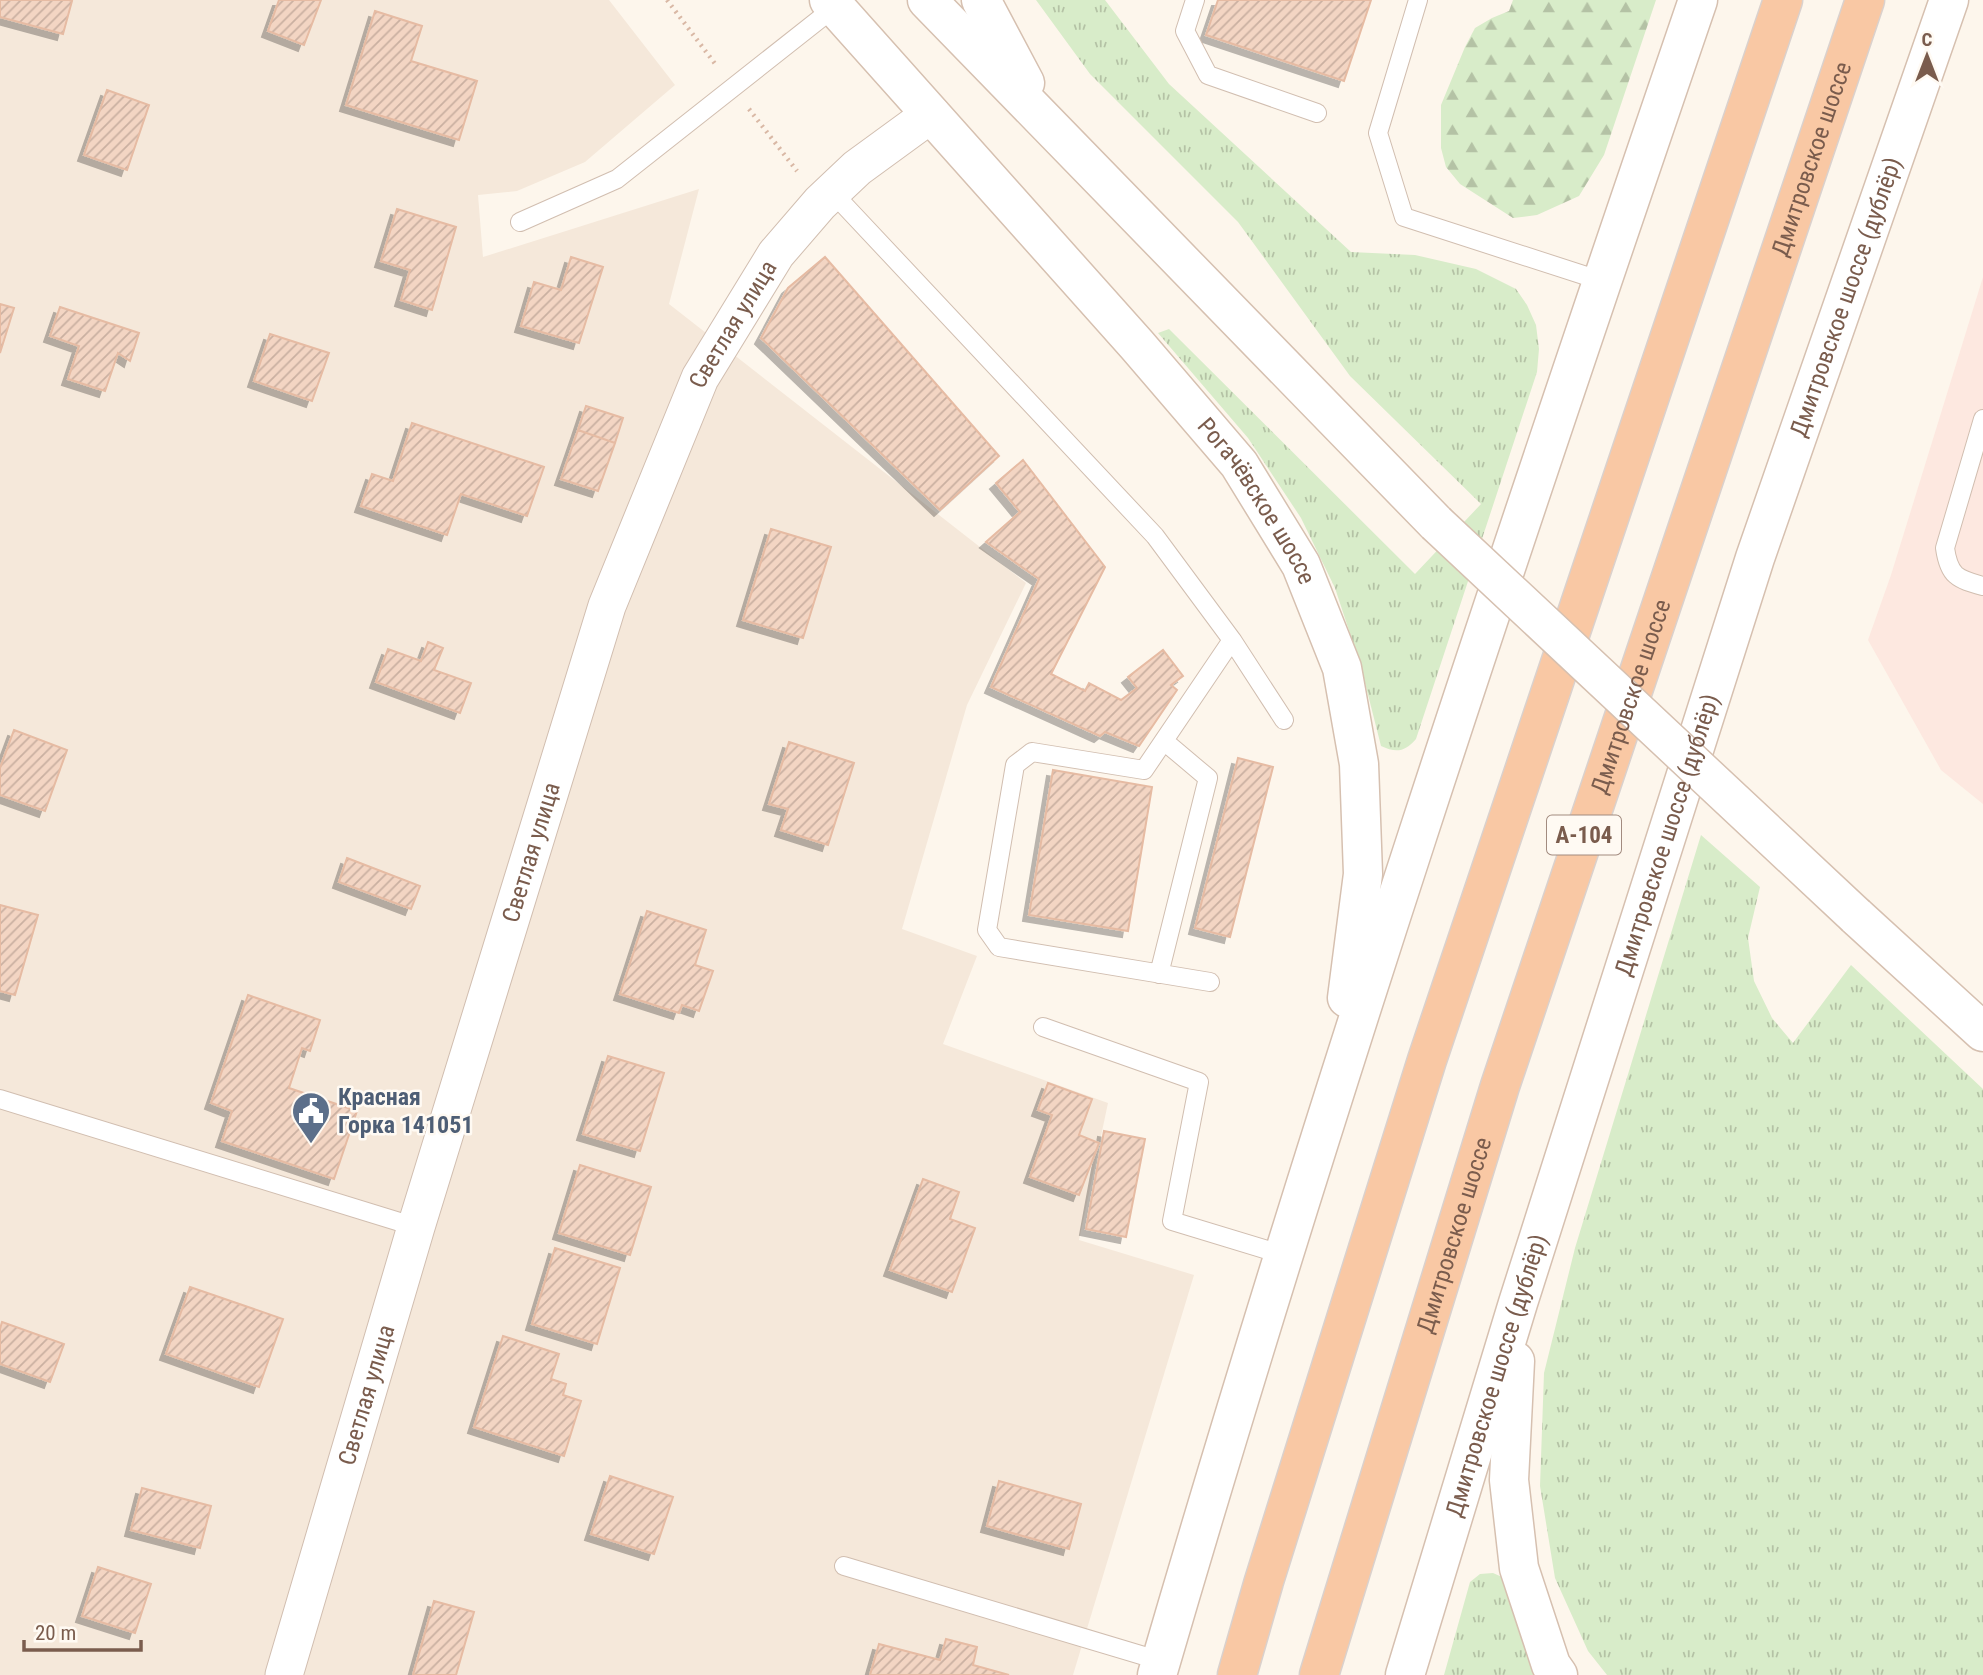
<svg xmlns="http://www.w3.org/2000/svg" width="1983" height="1675" font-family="'Roboto Condensed',sans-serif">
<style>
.residential{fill:#f5e8da}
.commercial{fill:#fde8e0}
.grass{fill:url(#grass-tufts)}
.forest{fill:url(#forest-firs)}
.building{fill:url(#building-hatch);stroke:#e6bba3;stroke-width:2;filter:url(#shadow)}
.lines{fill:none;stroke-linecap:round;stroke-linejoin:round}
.service-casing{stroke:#d1beb0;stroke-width:20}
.minor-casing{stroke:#d1beb0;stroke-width:39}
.secondary-casing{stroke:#d6c0b0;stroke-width:41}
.trunk-casing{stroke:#dad1cd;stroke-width:41}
.path{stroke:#d9b8a5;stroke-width:4.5;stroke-dasharray:2 5;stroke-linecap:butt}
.service{stroke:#fff;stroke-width:18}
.minor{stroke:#fff;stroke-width:37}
.secondary{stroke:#fff;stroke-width:38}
.trunk{stroke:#f9c8a4;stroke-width:38}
.secondary-bridge-casing{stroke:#d6c0b0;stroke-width:41;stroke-linecap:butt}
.secondary-bridge{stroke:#fff;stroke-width:38}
.labels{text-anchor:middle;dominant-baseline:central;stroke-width:5;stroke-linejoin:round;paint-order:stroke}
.shield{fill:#fffaf3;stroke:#a28b7f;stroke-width:2}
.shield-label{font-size:23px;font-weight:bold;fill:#7a5c4d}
.street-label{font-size:24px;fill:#7a5c4d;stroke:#fffaf3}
.service-label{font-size:24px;font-weight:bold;fill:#4e5e75;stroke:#fffaf3;text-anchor:start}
</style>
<defs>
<pattern id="grass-tufts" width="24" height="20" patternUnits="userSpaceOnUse" patternTransform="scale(1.75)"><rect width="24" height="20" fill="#d8ecc9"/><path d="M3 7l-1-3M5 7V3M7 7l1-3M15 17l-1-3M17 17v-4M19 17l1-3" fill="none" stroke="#b4c2a5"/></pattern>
<pattern id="forest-firs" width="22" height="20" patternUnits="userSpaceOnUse" patternTransform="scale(1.75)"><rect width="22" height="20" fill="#d8ecc9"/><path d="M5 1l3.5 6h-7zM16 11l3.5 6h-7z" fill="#b4c2a5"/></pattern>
<pattern id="building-hatch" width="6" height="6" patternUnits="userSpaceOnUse" patternTransform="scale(1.75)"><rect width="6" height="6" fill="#f3d5c3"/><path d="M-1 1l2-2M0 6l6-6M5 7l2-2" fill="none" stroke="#cab0a1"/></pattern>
<filter id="shadow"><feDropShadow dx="-6" dy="6" stdDeviation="0" flood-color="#0004"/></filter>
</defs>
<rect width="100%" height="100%" fill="#fdf6ec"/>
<path class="residential" d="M0,0H609L675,85L585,162L517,191L478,195L483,257L699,189L669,304L1026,583L967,705L902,929L977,956L943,1044L1108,1103L1079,1240L1194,1275L1073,1675H0Z"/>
<path class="commercial" d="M1983,277V804L1941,770L1868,640L1891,575Z"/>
<path class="grass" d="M1036,0H1105L1169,84L1351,252L1415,255L1476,269L1516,289L1527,305L1536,325L1539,349L1537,372L1416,739C1405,752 1396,753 1381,746L1361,667L1335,588L1301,518L1248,438L1158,333L1169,329L1415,574L1481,504L1350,376L1238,222L1090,74Z
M1701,835L1760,887L1748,938L1754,981L1772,1018L1793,1043L1851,965L1983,1089V1675H1607L1588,1651L1555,1578L1540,1486L1544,1373L1575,1248Z
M1493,1573L1502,1577L1537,1675H1444L1470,1582L1480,1574Z"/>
<path class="forest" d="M1513,0H1656L1604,155L1579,196L1537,215L1513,218L1460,184L1446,167L1441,148V105L1465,47L1475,28L1492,18L1509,11Z"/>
<path class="building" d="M0,0H69L72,1L63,34L0,17Z
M279,0H321L304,45L268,31Z
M1218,0H1371L1344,81L1206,35Z
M375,11L422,26L411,61L477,81L459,140L346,105Z
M107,90L149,105L127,170L84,155Z
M397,209L456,227L432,310L401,300L410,270L381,261Z
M571,257L603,267L579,343L521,326L534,282L561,290Z
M825,257L999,456L940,510L761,338L788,288Z
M0,304L14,308L0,353Z
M60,307L139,333L130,361L118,353L105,391L68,379L79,346L50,336Z
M270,334L329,353L312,401L254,381Z
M586,406L623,418L615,443L578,430Z
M412,423L544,467L527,516L461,494L447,535L361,506L372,474L393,481Z
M578,430L615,443L598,491L561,479Z
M1023,460L1105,567L1051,674L1085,691L1089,683L1121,700L1137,688L1128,677L1163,650L1183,676L1171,685L1177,690L1139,746L1105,732L1100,736L991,687L1039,579L986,542L1020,512L996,483Z
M771,529L831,547L803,638L743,620Z
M428,642L443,648L434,670L471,683L460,713L376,682L388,649L421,661Z
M14,730L67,750L45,811L0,795V768Z
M789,742L854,763L828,845L781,830L788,809L769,804Z
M1238,758L1273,767L1230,937L1195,928Z
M1053,770L1152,787L1128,931L1029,915Z
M347,858L420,886L411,909L339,882Z
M0,905L38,915L15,995L0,991Z
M647,911L706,930L695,965L713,971L699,1011L682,1005L679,1013L620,994Z
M248,995L320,1020L310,1051L302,1048L289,1088L357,1111L334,1179L222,1141L232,1111L211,1103Z
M608,1056L664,1073L640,1151L583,1134Z
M1048,1083L1092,1099L1079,1135L1099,1143L1079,1195L1030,1177L1052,1115L1038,1110Z
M1104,1131L1145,1139L1126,1237L1086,1229Z
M580,1165L651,1187L630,1255L559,1233Z
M923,1179L959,1192L950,1219L975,1228L952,1292L890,1270Z
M555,1248L620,1268L597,1344L532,1324Z
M190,1287L283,1319L259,1387L166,1354Z
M2,1322L64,1344L50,1382L0,1364V1329Z
M503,1336L559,1354L551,1379L566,1384L563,1395L581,1401L564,1456L474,1427Z
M610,1476L673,1497L654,1554L591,1534Z
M999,1481L1081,1504L1069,1549L987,1526Z
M142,1488L211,1506L200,1548L131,1530Z
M98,1567L151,1584L135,1633L82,1616Z
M434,1601L474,1612L456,1675H413Z
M946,1639L977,1647L973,1665L1009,1675H870L879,1644L940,1660Z"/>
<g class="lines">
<defs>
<path id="service" d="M1195,0L1185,31L1208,75L1317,113
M1418,0L1378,133L1404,217L1602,281
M832,192L1155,536L1232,640L1284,720
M520,222L617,179L835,7
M1983,419L1945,548C1949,576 1957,579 1983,586
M1159,974L1208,778L1164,741
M1210,982L999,947L987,930L1015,765L1032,752L1144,770L1232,640
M1043,1027L1199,1082L1172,1221L1284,1255
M0,1099L416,1227
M844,1566L1161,1661"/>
<g id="minor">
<path id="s1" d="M284,1675L416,1227L607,606L700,378L776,254L820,203L857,168L931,114"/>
</g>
<g id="secondary">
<path id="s2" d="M829,0L1137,345L1239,464L1301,565L1342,668L1359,764L1363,874L1347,998"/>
<path d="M927,0L1436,523"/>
<path d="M981,0L1025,83"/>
<path d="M1856,916L1983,1032"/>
<path d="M1515,1361L1509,1480L1519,1568L1551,1665L1558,1675"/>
<path d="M1157,1675C1321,1112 1508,555 1698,0"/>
<path id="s3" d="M1405,1675L1518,1303L1755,558L1949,0"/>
</g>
<g id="trunk">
<path d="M1237,1675L1264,1581L1427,1060L1783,0"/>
<path id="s4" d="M1319,1675L1500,1086L1865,0"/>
</g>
</defs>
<use href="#service" class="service-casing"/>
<use href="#minor" class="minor-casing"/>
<use href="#secondary" class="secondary-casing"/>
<use href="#trunk" class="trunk-casing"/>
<path class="path" d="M667,0L716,65
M749,109L797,171"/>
<use href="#service" class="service"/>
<use href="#minor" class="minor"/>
<use href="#secondary" class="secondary"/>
<use href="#trunk" class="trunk"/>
<defs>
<path id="secondary-bridge" d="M1436,523L1856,916"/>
</defs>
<use href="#secondary-bridge" class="secondary-bridge-casing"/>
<use href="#secondary-bridge" class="secondary-bridge"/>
</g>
<defs>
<symbol id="civic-pin" viewBox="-11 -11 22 30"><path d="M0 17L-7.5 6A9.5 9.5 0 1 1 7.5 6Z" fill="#5c6f8a" stroke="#fffaf3"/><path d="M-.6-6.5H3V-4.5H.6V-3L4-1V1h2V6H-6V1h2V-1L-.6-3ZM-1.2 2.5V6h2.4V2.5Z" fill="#fff"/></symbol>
</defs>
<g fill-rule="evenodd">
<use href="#civic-pin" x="289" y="1089" width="44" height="60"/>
</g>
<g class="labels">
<rect class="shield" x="1547" y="815.5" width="74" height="39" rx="5"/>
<g class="shield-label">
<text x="1584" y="835">А-104</text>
</g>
<g class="street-label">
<text stroke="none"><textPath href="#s4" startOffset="1594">Дмитровское шоссе</textPath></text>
<text stroke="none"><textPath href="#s3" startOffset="1447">Дмитровское шоссе (дублёр)</textPath></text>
<text stroke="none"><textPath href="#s1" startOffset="1426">Светлая улица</textPath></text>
<text stroke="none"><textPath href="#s2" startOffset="660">Рогачёвское шоссе</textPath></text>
<text stroke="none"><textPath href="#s4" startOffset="1027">Дмитровское шоссе</textPath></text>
<text stroke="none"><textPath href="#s3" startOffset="880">Дмитровское шоссе (дублёр)</textPath></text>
<text stroke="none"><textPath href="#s1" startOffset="859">Светлая улица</textPath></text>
<text stroke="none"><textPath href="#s4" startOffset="460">Дмитровское шоссе</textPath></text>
<text stroke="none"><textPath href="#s3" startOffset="313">Дмитровское шоссе (дублёр)</textPath></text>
<text stroke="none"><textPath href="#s1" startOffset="292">Светлая улица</textPath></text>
</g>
<g class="service-label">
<text x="338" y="1097">Красная<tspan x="338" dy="28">Горка 141051</tspan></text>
</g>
</g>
<g transform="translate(1927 56)" stroke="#fffaf3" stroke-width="5" paint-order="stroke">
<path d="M0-5L12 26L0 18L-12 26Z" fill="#7a5c4d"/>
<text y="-10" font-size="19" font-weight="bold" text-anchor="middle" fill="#7a5c4d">С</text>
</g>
<path d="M24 1640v10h117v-10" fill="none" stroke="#7a5c4d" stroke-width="3.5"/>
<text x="35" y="1640" font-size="21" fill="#7a5c4d" stroke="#fffaf3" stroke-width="5" paint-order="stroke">20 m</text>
</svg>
